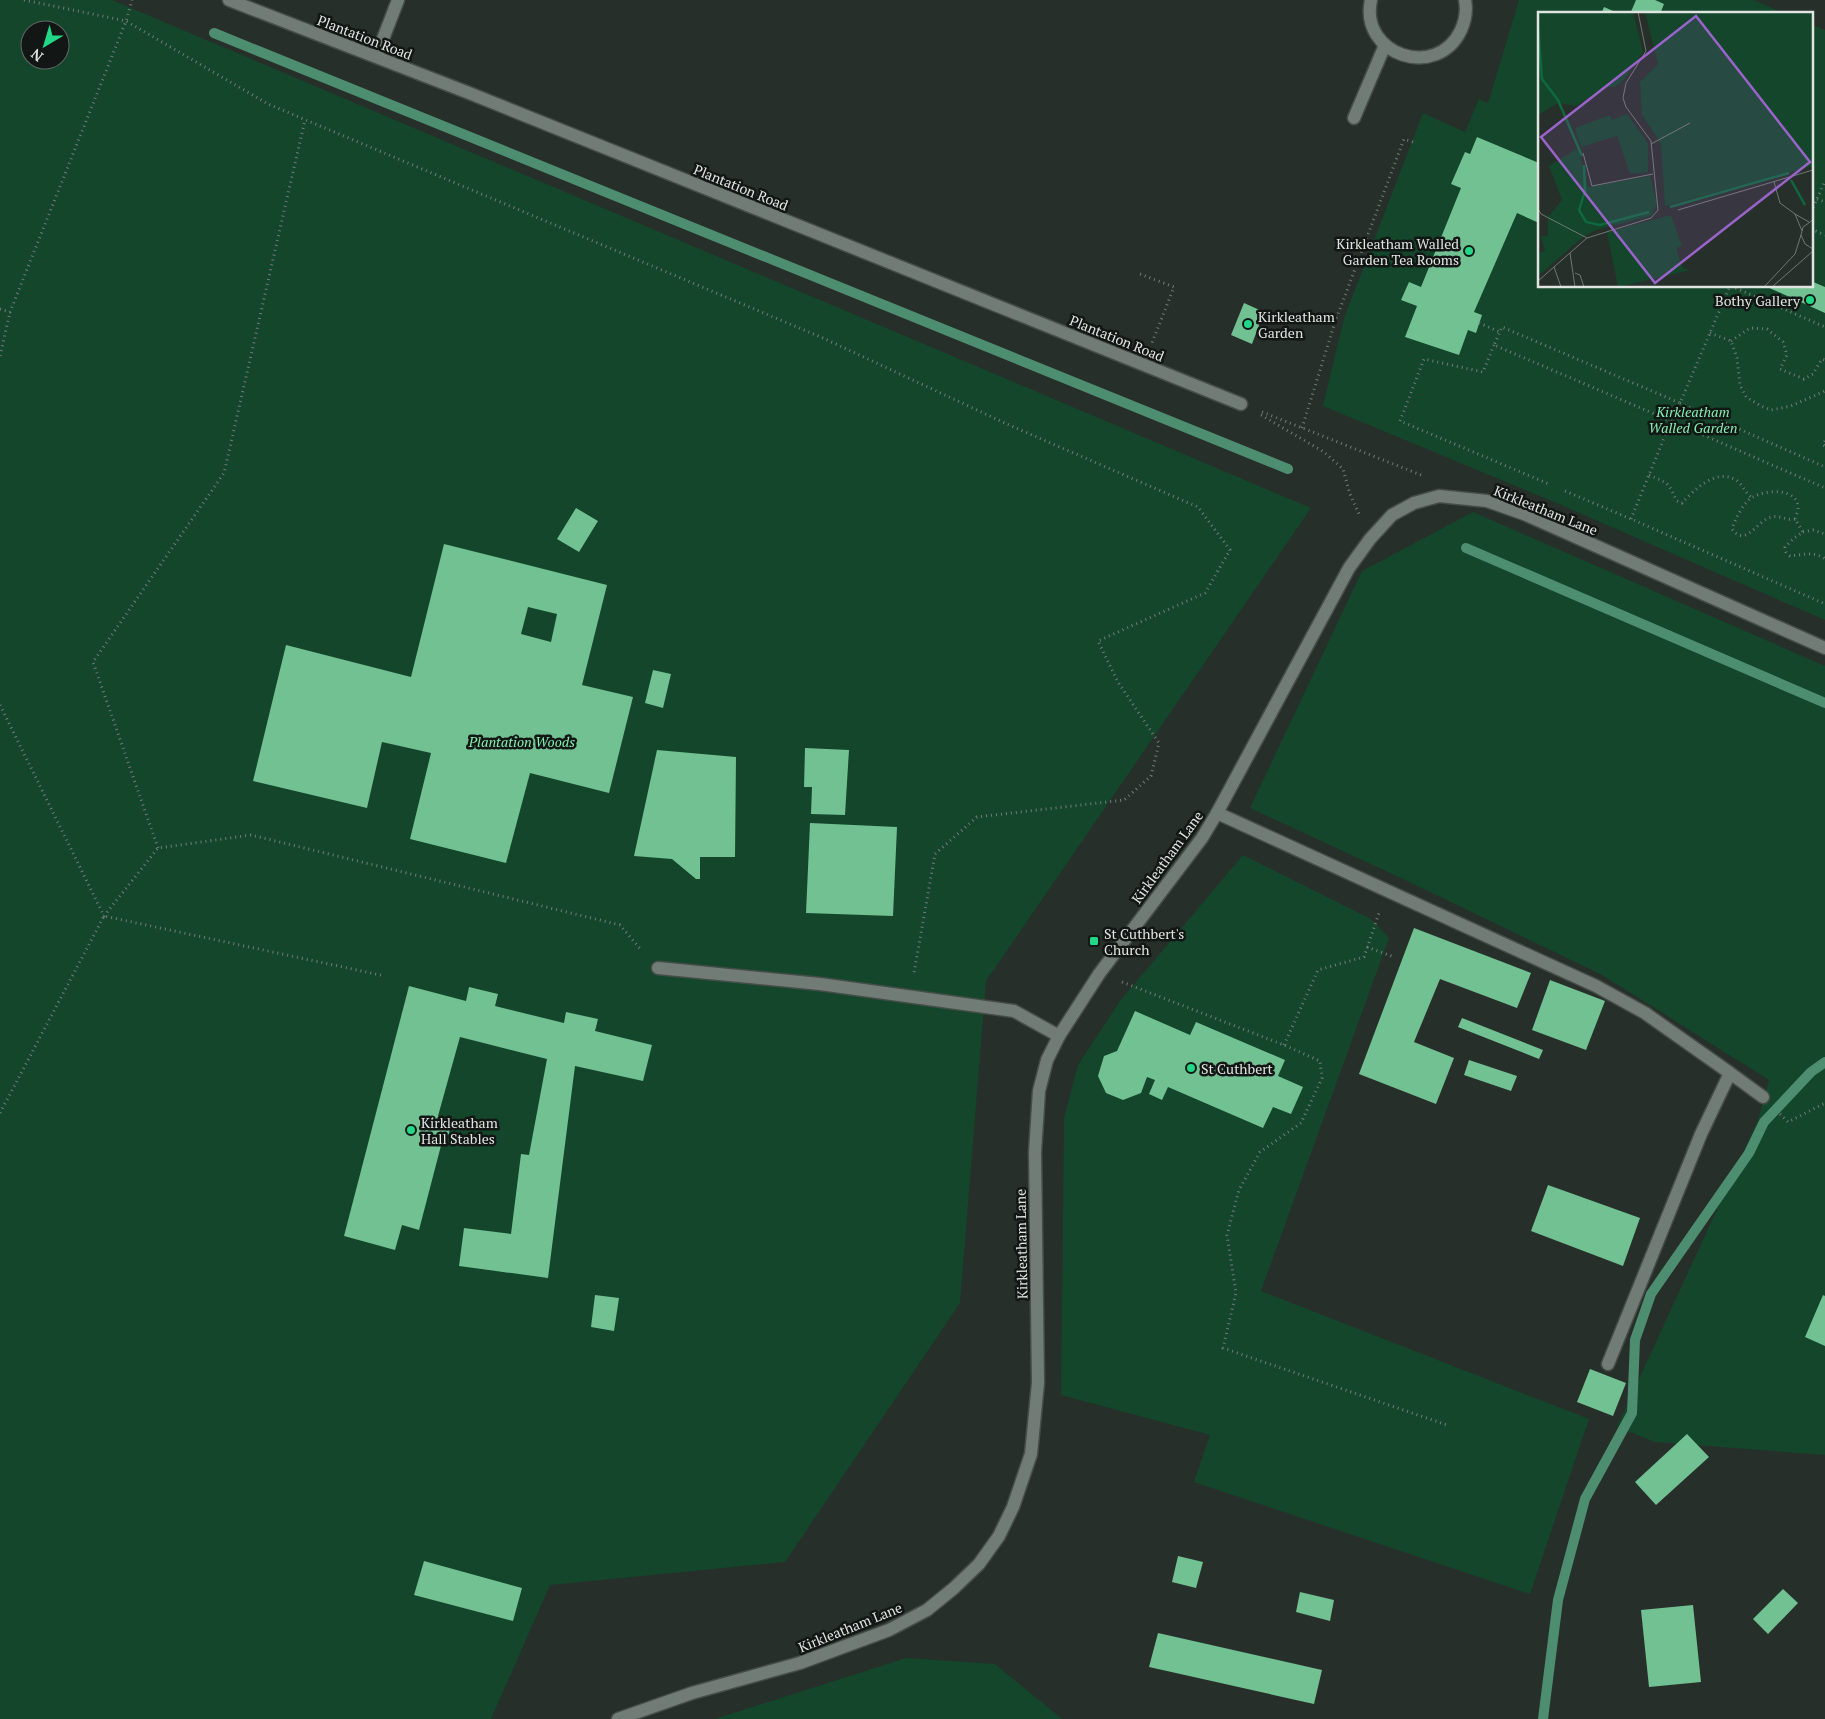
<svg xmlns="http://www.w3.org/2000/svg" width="1825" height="1719" font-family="'PT Serif',serif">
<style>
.green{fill:#13462b;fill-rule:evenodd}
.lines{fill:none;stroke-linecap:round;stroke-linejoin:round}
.stream{stroke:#4e8e70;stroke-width:10}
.building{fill:#72c192;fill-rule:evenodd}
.service-casing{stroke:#454d48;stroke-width:15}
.minor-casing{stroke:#454d48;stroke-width:15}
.path{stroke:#747b77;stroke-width:3;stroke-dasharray:1 4;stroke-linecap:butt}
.service{stroke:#727c76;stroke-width:12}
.minor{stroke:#727c76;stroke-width:12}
.poi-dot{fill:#22d887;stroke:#121614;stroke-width:2}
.labels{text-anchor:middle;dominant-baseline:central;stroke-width:5;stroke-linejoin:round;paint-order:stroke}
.street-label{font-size:14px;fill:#e0e5e2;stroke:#121614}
.poi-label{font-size:14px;fill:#e0e5e2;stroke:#121614;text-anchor:start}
.park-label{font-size:14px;font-style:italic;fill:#84efb1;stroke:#121614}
.inset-river{fill:none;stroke:#0f683f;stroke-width:2.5}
.inset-road{fill:none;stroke:#717874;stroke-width:1}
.view{fill:#9964ca;fill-opacity:0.15;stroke:#9964ca;stroke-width:2.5}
.inset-edge{fill:none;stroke:#e0e5e2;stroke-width:2.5}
</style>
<rect width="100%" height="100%" fill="#272f2a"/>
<path class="green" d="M0,0H112L1311,508L986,981L960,1303L785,1562L550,1585L491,1719H0ZM30,30H60V60H30Z
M1519,0H1754L1786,14H1539V286H1811V24L1825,30V620L1552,501L1323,406L1344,318L1423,113L1465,132L1479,99L1488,103Z
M1473,512L1825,666V1455L1655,1442L1617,1427L1758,1120L1769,1080L1602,975L1403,879L1250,808L1362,571Z
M1243,855L1371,919L1389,938L1261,1291L1589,1419L1530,1594L1194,1482L1210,1435L1061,1395L1064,1118L1078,1065L1120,1001Z
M906,1658L995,1664L1062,1719H715Z"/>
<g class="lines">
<path class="stream" d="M214,33L1288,469
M1466,548L1825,703
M1543,1719L1558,1600L1585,1499L1632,1413L1635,1340L1651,1294L1749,1153L1764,1122L1811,1072L1825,1062"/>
</g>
<path class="building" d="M1636,0H1655L1664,4L1660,14H1630Z
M1604,7L1620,14H1601Z
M1477,137L1539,163V223L1517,213L1474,312L1482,315L1476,333L1468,330L1459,355L1405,337L1417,306L1401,300L1409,282L1421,287L1461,188L1451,184L1465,152L1470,154Z
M1811,281L1825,287V313L1765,286H1811Z
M1244,303L1264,312L1252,344L1231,335Z
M576,508L598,521L579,552L557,539Z
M444,544L607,585L582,685L633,697L609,793L530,773L506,863L410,839L431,753L382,742L367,808L253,781L286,645L411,677ZM528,607L557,614L551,642L521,634Z
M653,670L671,674L663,708L645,703Z
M805,748L849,750L845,815L811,814L812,787H804Z
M657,750L736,757L735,857H700V879H696L672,859L634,856Z
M810,823L897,827L893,916L806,913Z
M1414,928L1531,973L1517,1008L1440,979L1414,1042L1454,1058L1436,1104L1359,1074Z
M1550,980L1605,1001L1586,1050L1532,1030Z
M409,986L466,1001L469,987L498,994L495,1006L564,1023L566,1012L598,1019L595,1031L652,1045L643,1081L575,1066L548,1278L459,1266L464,1228L511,1234L521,1154L529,1155L547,1059L460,1037L438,1116L448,1122L450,1127L449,1134L443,1138L419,1230L402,1225L395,1250L344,1236Z
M1135,1011L1190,1035L1196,1022L1285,1060L1278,1076L1303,1087L1291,1114L1273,1107L1263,1128L1168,1087L1162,1100L1149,1094L1155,1080L1147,1077L1141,1093L1123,1100L1106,1093L1098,1076L1104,1056L1117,1051Z
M1462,1018L1543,1050L1539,1059L1458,1027Z
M1469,1060L1517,1076L1511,1091L1464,1075Z
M1548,1185L1640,1218L1623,1266L1531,1231Z
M595,1295L619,1298L614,1331L591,1327Z
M1823,1295L1825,1296V1346L1805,1337Z
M1590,1369L1626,1383L1613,1416L1577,1402Z
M1687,1434L1709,1457L1656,1505L1635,1482Z
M1178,1556L1203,1562L1196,1588L1172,1582Z
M424,1561L522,1588L513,1621L414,1595Z
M1783,1589L1798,1603L1768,1634L1753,1619Z
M1300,1592L1334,1600L1330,1621L1296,1612Z
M1693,1605L1701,1682L1649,1687L1641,1610Z
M1158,1633L1322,1670L1314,1704L1149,1667Z"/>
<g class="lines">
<defs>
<path id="service" d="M229,0L469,93L1241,404
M1371,0C1359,55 1437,81 1461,30C1465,21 1467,10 1465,0
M376,57L398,0
M1354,118L1385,45
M1217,813L1596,986L1645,1013L1730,1073L1701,1134L1608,1364
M658,968L820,984L1014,1011L1059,1036
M1730,1073L1763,1097"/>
<path id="minor" d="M618,1719L692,1693L800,1663L889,1630L927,1610L954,1588L979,1564L999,1536L1013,1507L1031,1454L1038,1383L1035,1152L1039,1091L1047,1060L1059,1036L1099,974L1202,838L1217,813L1349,568L1370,539L1392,515L1414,503L1439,496L1487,501L1524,514L1825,648"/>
</defs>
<use href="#service" class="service-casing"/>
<use href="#minor" class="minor-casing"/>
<path class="path" d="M24,0L126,21L268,104L823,338L1009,425L1198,507L1230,550L1205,593L1098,641L1118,682L1159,743L1151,776L1124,800L977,817L935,854L914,973
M1817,199L1825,202
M1811,212L1825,181
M1811,229L1825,235
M1140,274L1174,287L1152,343
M1731,286L1825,327
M0,309L10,312L126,21L132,0
M1479,323L1500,332
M1710,333L1731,341L1737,358L1740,385L1746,397L1761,406L1771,410L1791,406L1825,391
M1731,341L1750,328L1767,329L1783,342L1787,355L1780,369L1804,379L1813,374L1822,359L1825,360
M1494,345L1483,372L1424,359L1400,421L1549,484
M0,356L10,312
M1680,403L1825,467
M1262,412L1421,475
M1261,415L1324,452L1343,469L1350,494L1359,514
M1671,421L1825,488
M1302,428L1335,322L1404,139L1413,142
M1825,441L1823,445L1825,446
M1649,475C1669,484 1667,481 1677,501L1682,503C1695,489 1716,468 1736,480C1741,483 1745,492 1751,497
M1565,491L1631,519L1825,604
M1631,519L1671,421L1494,345L1502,327L1680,403L1730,286
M1795,519C1787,521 1780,515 1772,517C1757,520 1746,548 1732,529C1734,521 1745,500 1753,497C1765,490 1798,487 1798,508C1798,511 1796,516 1795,519L1803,532L1794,538L1785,547L1786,552L1790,556C1802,555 1815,551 1825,559
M1803,532L1813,530L1825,534
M0,705L104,916L158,848L251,835L620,925L642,951
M158,848L93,662L224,473L305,120
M1367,947L1394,957
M1122,982L1284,1045L1320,1061L1322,1078L1301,1123L1260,1152L1239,1190L1227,1235L1236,1293L1223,1348L1447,1425
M1284,1045L1318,970L1364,957L1379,913
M0,1113L104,916L385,976
M1780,1114L1788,1122L1825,1103"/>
<use href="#service" class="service"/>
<use href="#minor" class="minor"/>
</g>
<g class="poi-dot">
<circle cx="1469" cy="251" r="5"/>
<circle cx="1810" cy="300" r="5"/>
<circle cx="1248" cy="324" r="5"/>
<rect x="1089" y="936" width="10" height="10" rx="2.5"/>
<circle cx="1191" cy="1068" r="5"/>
<circle cx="411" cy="1130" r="5"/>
</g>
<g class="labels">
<g class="street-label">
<text transform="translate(365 37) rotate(21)">Plantation Road</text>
<text transform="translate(741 187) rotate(22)">Plantation Road</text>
<text transform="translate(1117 338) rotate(22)">Plantation Road</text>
<text transform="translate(1546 510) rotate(22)">Kirkleatham Lane</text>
<text transform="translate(1167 857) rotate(-54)">Kirkleatham Lane</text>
<text transform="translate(1021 1244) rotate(-91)">Kirkleatham Lane</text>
<text transform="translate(850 1627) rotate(-22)">Kirkleatham Lane</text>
</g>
<g class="poi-label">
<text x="1459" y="243" text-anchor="end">Kirkleatham Walled<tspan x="1459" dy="16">Garden Tea Rooms</tspan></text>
<text x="1800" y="300" text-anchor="end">Bothy Gallery</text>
<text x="1258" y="316">Kirkleatham<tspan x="1258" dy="16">Garden</tspan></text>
<text x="1104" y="933">St Cuthbert's<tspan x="1104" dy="16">Church</tspan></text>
<text x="1201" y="1068">St Cuthbert</text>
<text x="421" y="1122">Kirkleatham<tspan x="421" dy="16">Hall Stables</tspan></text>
</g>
<g class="park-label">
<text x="1693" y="411">Kirkleatham<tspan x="1693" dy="16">Walled Garden</tspan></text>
<text x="522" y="741">Plantation Woods</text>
</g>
</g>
<g transform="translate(1538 12)">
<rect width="275" height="275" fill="#272f2a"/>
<path d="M0,0H95L105,40L85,69L77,75H67L38,94L20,91L0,103ZM107,0H275V154L127,194L123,132L104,103L102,70L120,52ZM89,102L110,131V160L92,162L79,124L43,135L37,116L72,103L74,108ZM40,136L50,175L112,164L119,192L113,204L58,218L45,225L0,264V241L7,239L3,225L10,223V205L24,188L11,154ZM133,203L144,234L139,236V240L145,256L153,258L80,275L69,220Z" fill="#13462b"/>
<path class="inset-river" d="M0,15L4,67L20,88L44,144M46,153L47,179L41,198L48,210L62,213L111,200M253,168L267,193M132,195L251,161"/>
<path class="inset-road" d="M113,132L152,111M45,141L54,174L115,162M236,170L242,191L257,202L264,219M0,197L3,202L49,226M140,198L275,158M257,202L271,210M275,208L265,215L263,223L267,232L275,237M32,241L37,275M16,255L23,275M37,261L42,263L46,275M0,269L49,226L113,206L120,198L113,129L88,95L85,86L88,71L108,39L100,0M226,275L257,242L263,223M234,275L275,239"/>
<path class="view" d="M158,4L272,150L117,271L3,125Z"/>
<rect width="275" height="275" class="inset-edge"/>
</g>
<g transform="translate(45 45) rotate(218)"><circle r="24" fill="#121614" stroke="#646966"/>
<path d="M0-4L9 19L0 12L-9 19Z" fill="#22d887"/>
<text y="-8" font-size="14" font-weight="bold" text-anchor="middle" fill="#e0e5e2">N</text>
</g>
</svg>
